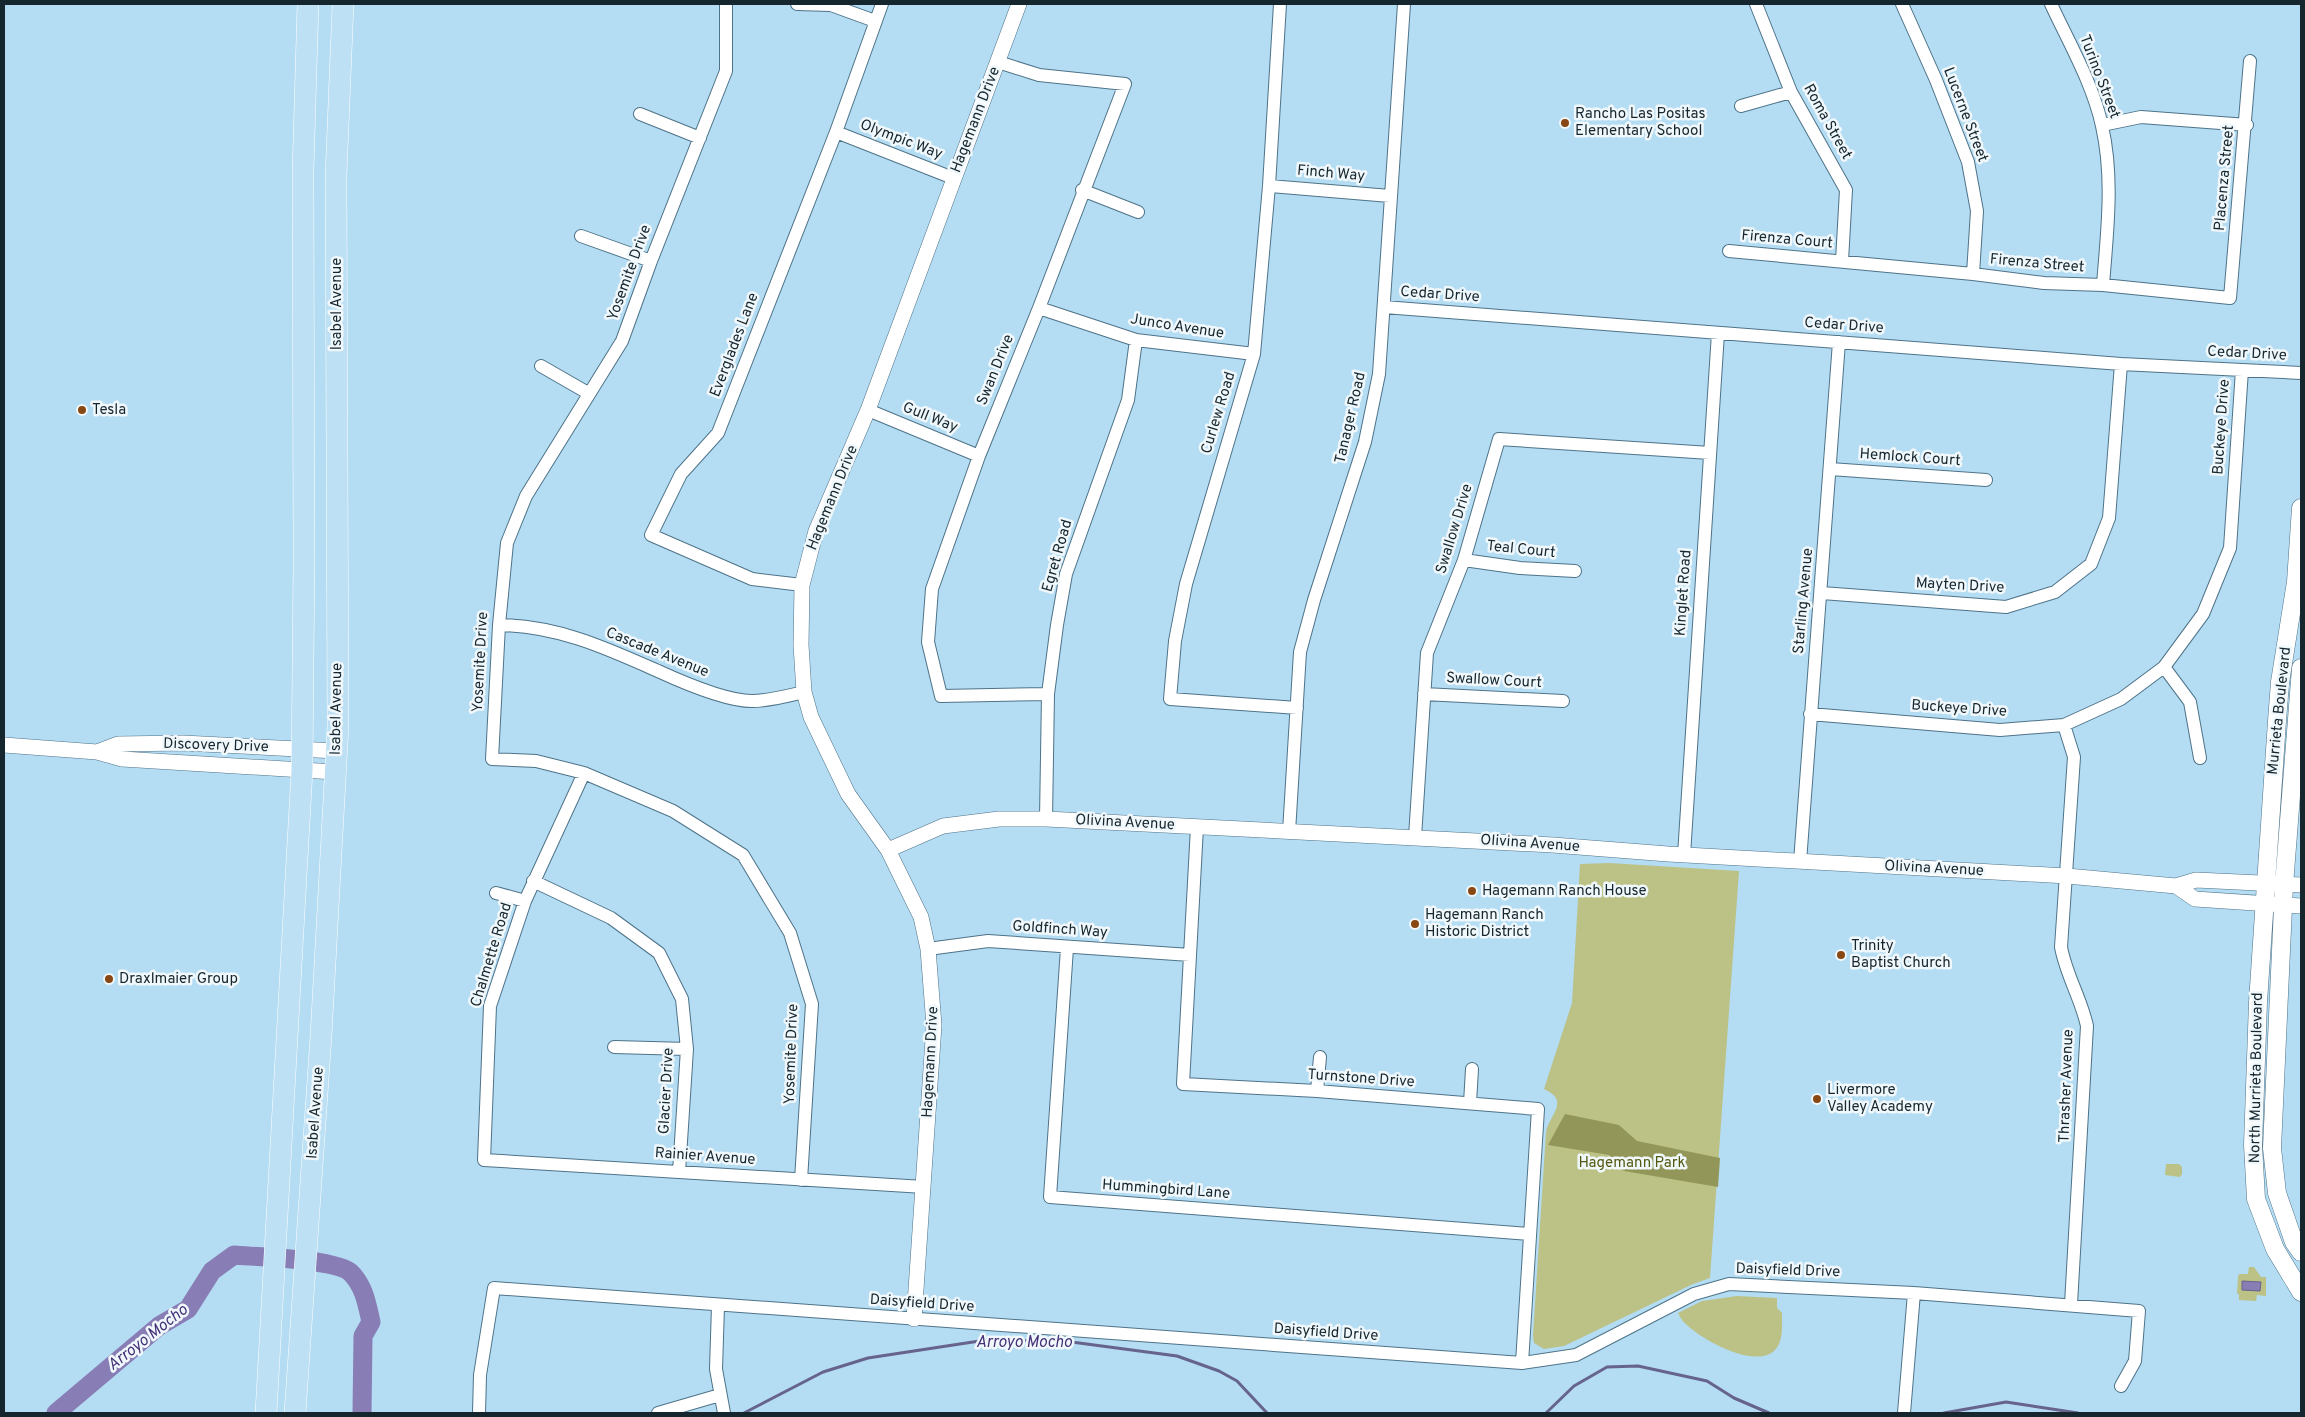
<svg xmlns="http://www.w3.org/2000/svg" width="2305" height="1417" font-family="Overpass,sans-serif">
<style>
.green{fill:#bcc285}
.forest{fill:#929759}
.water{fill:#887db5;stroke:#66638c}
.lines{fill:none;stroke-linecap:round;stroke-linejoin:round}
.stream{stroke:#66638c;stroke-width:3}
.river{stroke:#887db5;stroke-width:19}
.minor-casing{stroke:#4e7388;stroke-width:14}
.tertiary-casing{stroke:#4e7388;stroke-width:16}
.secondary-casing{stroke:#4e7388;stroke-width:19}
.trunk-casing{stroke:#fff;stroke-width:22}
.minor{stroke:#fff;stroke-width:12}
.tertiary{stroke:#fff;stroke-width:15}
.secondary{stroke:#fff;stroke-width:18}
.trunk{stroke:#bee0f4;stroke-width:21}
.poi-dot{fill:#894714;stroke:#f0f8fc;stroke-width:2}
.labels{text-anchor:middle;dominant-baseline:central;stroke-width:5;stroke-linejoin:round;paint-order:stroke}
.street-label{font-size:15px;fill:#16262e;stroke:#f0f8fc}
.poi-label{font-size:15px;fill:#16262e;stroke:#f0f8fc;text-anchor:start}
.park-label{font-size:15px;fill:#545910;stroke:#f0f8fc}
.water-label{font-size:16px;font-style:italic;fill:#453177;stroke:#f0f8fc}
</style>
<rect width="100%" height="100%" fill="#b4dcf3"/>
<path class="green" d="M1609,863L1739,871L1710,1278L1693,1284L1564,1346L1544,1349L1534,1343L1533,1335L1546,1132C1549,1115 1571,1101 1544,1089L1572,1003L1580,864Z
M2166,1164H2179L2182,1167V1174L2180,1177L2165,1175Z
M2249,1267H2254L2261,1277H2266V1296L2257,1295L2256,1301L2239,1300V1294H2237L2238,1277L2239,1274H2248Z
M1737,1296L1777,1298V1308L1782,1313C1782,1323 1783,1335 1779,1344C1765,1375 1703,1341 1687,1325C1683,1322 1680,1317 1678,1313L1702,1301Z"/>
<path class="forest" d="M1565,1114L1619,1125L1637,1141L1720,1158L1718,1187L1624,1171L1609,1155L1548,1145Z"/>
<path class="water" d="M2242,1281L2261,1282L2260,1291L2242,1290Z"/>
<g class="lines">
<path class="stream" d="M744,1413L823,1372L868,1358L986,1340L1064,1341L1177,1356L1219,1371L1237,1381L1267,1413
M1546,1413L1574,1386L1607,1367L1638,1366L1707,1381L1734,1398L1769,1413
M1944,1413L2006,1402L2078,1413"/>
<path class="river" d="M56,1413L159,1326L188,1309L212,1271L234,1255C257,1257 337,1259 351,1273C364,1286 367,1304 371,1322L363,1336L362,1413"/>
<defs>
<path id="minor" d="M726,4V71L651,261L622,341L526,496L507,543L499,625L492,759L536,761L584,773L673,811L743,855L790,933L812,1004L801,1180
M797,4L831,5L875,21
M1280,4L1269,186L1254,354L1186,584L1175,641L1170,699L1297,708
M1756,4L1791,92L1846,190L1842,261
M1902,4L1936,80L1968,162L1977,211L1973,274
M2051,4C2069,43 2093,84 2102,126C2114,179 2107,232 2103,285
M998,62L1039,75L1125,84L1039,308L979,456L932,589L928,642L941,696L1048,694
M1741,106L1791,92
M640,114L700,138
M2102,125L2141,117L2247,125
M836,132L953,178
M1269,186L1390,196
M1082,190L1138,212
M581,236L651,261
M1729,251L1973,274L2044,283L2103,285L2230,298L2250,61
M1384,307L2121,364L2301,373
M1039,308L1136,340L1254,354
M541,366L588,393
M868,410L979,456
M1830,469L1986,480
M1464,560L1520,568L1575,571
M802,585L752,579L651,535L681,474L718,433L836,132L882,4
M1822,593L2006,607L2055,592L2091,564L2109,518L2121,364
M499,625C558,626 604,647 658,671C682,682 725,701 752,701C769,701 787,696 804,692
M2164,667L2190,702L2200,758
M1424,694L1563,701
M1810,714L2000,730L2064,725L2121,699L2164,667L2203,614L2230,548L2242,370
M2064,725L2074,757L2061,947C2066,975 2081,998 2087,1026L2071,1304
M584,773L525,901L490,1006L484,1160L924,1187
M1046,819L1048,694L1057,625L1066,574L1128,400L1136,340
M1197,827L1183,1084L1317,1091L1538,1109L1522,1363
M1289,832L1300,652L1314,600L1365,442L1379,374L1404,4
M1415,837L1427,653L1464,560L1499,439L1710,453
M1684,855L1718,333
M1800,862L1839,342
M533,881L611,918L659,953L682,999L687,1049L679,1172
M496,893L525,901
M1067,948L1050,1197L1529,1234
M928,949L988,941L1190,955
M614,1047L687,1049
M1317,1091L1320,1057
M1470,1103L1472,1069
M718,1306L716,1369L724,1413
M479,1413L480,1375L494,1288L1522,1363L1576,1355L1694,1294L1729,1284L1914,1293L2139,1311L2135,1361L2121,1386
M658,1413L720,1395
M1904,1413L1914,1293"/>
<path id="tertiary" d="M4,745L97,752L122,759L335,772
M97,752L118,744L183,743L336,751
M888,850L943,826L999,819H1046L1553,845L1668,854L2067,876L2176,886L2196,880L2301,885
M2176,886L2195,899L2301,906
M914,1319L934,1025L928,949L921,917L888,850L848,794L811,717L804,692L801,645L802,585L816,531L868,410L1019,4"/>
<path id="secondary" d="M2301,508L2296,582L2280,682L2277,721L2258,1002L2253,1145L2256,1199L2275,1249L2301,1292
M2301,668L2284,885L2272,1148L2277,1193L2294,1242L2301,1252"/>
<path id="trunk" d="M266,1413L302,770L304,562L303,170L308,4
M295,1413L321,1036L338,726L336,176L343,4"/>
</defs>
<use href="#minor" class="minor-casing"/>
<use href="#tertiary" class="tertiary-casing"/>
<use href="#secondary" class="secondary-casing"/>
<use href="#trunk" class="trunk-casing"/>
<use href="#minor" class="minor"/>
<use href="#tertiary" class="tertiary"/>
<use href="#secondary" class="secondary"/>
<use href="#trunk" class="trunk"/>
</g>
<g class="poi-dot">
<circle cx="1565" cy="123" r="5"/>
<circle cx="82" cy="410" r="5"/>
<circle cx="1472" cy="891" r="5"/>
<circle cx="1415" cy="924" r="5"/>
<circle cx="1841" cy="955" r="5"/>
<circle cx="109" cy="979" r="5"/>
<circle cx="1817" cy="1099" r="5"/>
</g>
<g class="labels">
<g class="street-label">
<text transform="translate(2099 77) rotate(69)">Turino Street</text>
<text transform="translate(1965 115) rotate(69)">Lucerne Street</text>
<text transform="translate(976 120) rotate(-69)">Hagemann Drive</text>
<text transform="translate(1827 122) rotate(61)">Roma Street</text>
<text transform="translate(901 140) rotate(21)">Olympic Way</text>
<text transform="translate(1331 174) rotate(5)">Finch Way</text>
<text transform="translate(2225 178) rotate(-85)">Placenza Street</text>
<text transform="translate(1787 240) rotate(5)">Firenza Court</text>
<text transform="translate(2037 264) rotate(5)">Firenza Street</text>
<text transform="translate(630 273) rotate(-70)">Yosemite Drive</text>
<text transform="translate(1440 295) rotate(4)">Cedar Drive</text>
<text transform="translate(337 304) rotate(-90)">Isabel Avenue</text>
<text transform="translate(1844 326) rotate(4)">Cedar Drive</text>
<text transform="translate(1177 327) rotate(9)">Junco Avenue</text>
<text transform="translate(735 345) rotate(-69)">Everglades Lane</text>
<text transform="translate(2247 354) rotate(3)">Cedar Drive</text>
<text transform="translate(996 370) rotate(-68)">Swan Drive</text>
<text transform="translate(1219 413) rotate(-73)">Curlew Road</text>
<text transform="translate(930 418) rotate(22)">Gull Way</text>
<text transform="translate(1351 418) rotate(-77)">Tanager Road</text>
<text transform="translate(2222 427) rotate(-86)">Buckeye Drive</text>
<text transform="translate(1910 458) rotate(4)">Hemlock Court</text>
<text transform="translate(833 498) rotate(-68)">Hagemann Drive</text>
<text transform="translate(1455 529) rotate(-73)">Swallow Drive</text>
<text transform="translate(1521 550) rotate(6)">Teal Court</text>
<text transform="translate(1058 556) rotate(-74)">Egret Road</text>
<text transform="translate(1960 586) rotate(3)">Mayten Drive</text>
<text transform="translate(1684 593) rotate(-86)">Kinglet Road</text>
<text transform="translate(1804 601) rotate(-85)">Starling Avenue</text>
<text transform="translate(657 653) rotate(22)">Cascade Avenue</text>
<text transform="translate(481 662) rotate(-87)">Yosemite Drive</text>
<text transform="translate(1494 681) rotate(3)">Swallow Court</text>
<text transform="translate(337 709) rotate(-89)">Isabel Avenue</text>
<text transform="translate(1959 709) rotate(4)">Buckeye Drive</text>
<text transform="translate(2280 711) rotate(-84)">Murrieta Boulevard</text>
<text transform="translate(216 746) rotate(2)">Discovery Drive</text>
<text transform="translate(1125 823) rotate(3)">Olivina Avenue</text>
<text transform="translate(1530 844) rotate(4)">Olivina Avenue</text>
<text transform="translate(1934 869) rotate(3)">Olivina Avenue</text>
<text transform="translate(1060 930) rotate(4)">Goldfinch Way</text>
<text transform="translate(492 955) rotate(-73)">Chalmette Road</text>
<text transform="translate(792 1054) rotate(-88)">Yosemite Drive</text>
<text transform="translate(931 1062) rotate(-87)">Hagemann Drive</text>
<text transform="translate(2257 1078) rotate(-89)">North Murrieta Boulevard</text>
<text transform="translate(1361 1079) rotate(4)">Turnstone Drive</text>
<text transform="translate(2067 1086) rotate(-88)">Thrasher Avenue</text>
<text transform="translate(667 1091) rotate(-87)">Glacier Drive</text>
<text transform="translate(316 1113) rotate(-86)">Isabel Avenue</text>
<text transform="translate(705 1157) rotate(4)">Rainier Avenue</text>
<text transform="translate(1166 1190) rotate(4)">Hummingbird Lane</text>
<text transform="translate(1788 1271) rotate(2)">Daisyfield Drive</text>
<text transform="translate(922 1304) rotate(4)">Daisyfield Drive</text>
<text transform="translate(1326 1333) rotate(4)">Daisyfield Drive</text>
</g>
<g class="poi-label">
<text x="1575" y="114">Rancho Las Positas<tspan x="1575" dy="17">Elementary School</tspan></text>
<text x="92" y="410">Tesla</text>
<text x="1482" y="891">Hagemann Ranch House</text>
<text x="1425" y="915">Hagemann Ranch<tspan x="1425" dy="17">Historic District</tspan></text>
<text x="1851" y="946">Trinity<tspan x="1851" dy="17">Baptist Church</tspan></text>
<text x="119" y="979">Draxlmaier Group</text>
<text x="1827" y="1090">Livermore<tspan x="1827" dy="17">Valley Academy</tspan></text>
</g>
<g class="park-label">
<text x="1632" y="1163">Hagemann Park</text>
</g>
<g class="water-label">
<text transform="translate(148 1338) rotate(-38)">Arroyo Mocho</text>
<text x="1024" y="1343">Arroyo Mocho</text>
</g>
</g>
<rect width="2305" height="1417" fill="none" stroke="#16262e" stroke-width="10"/>
</svg>
